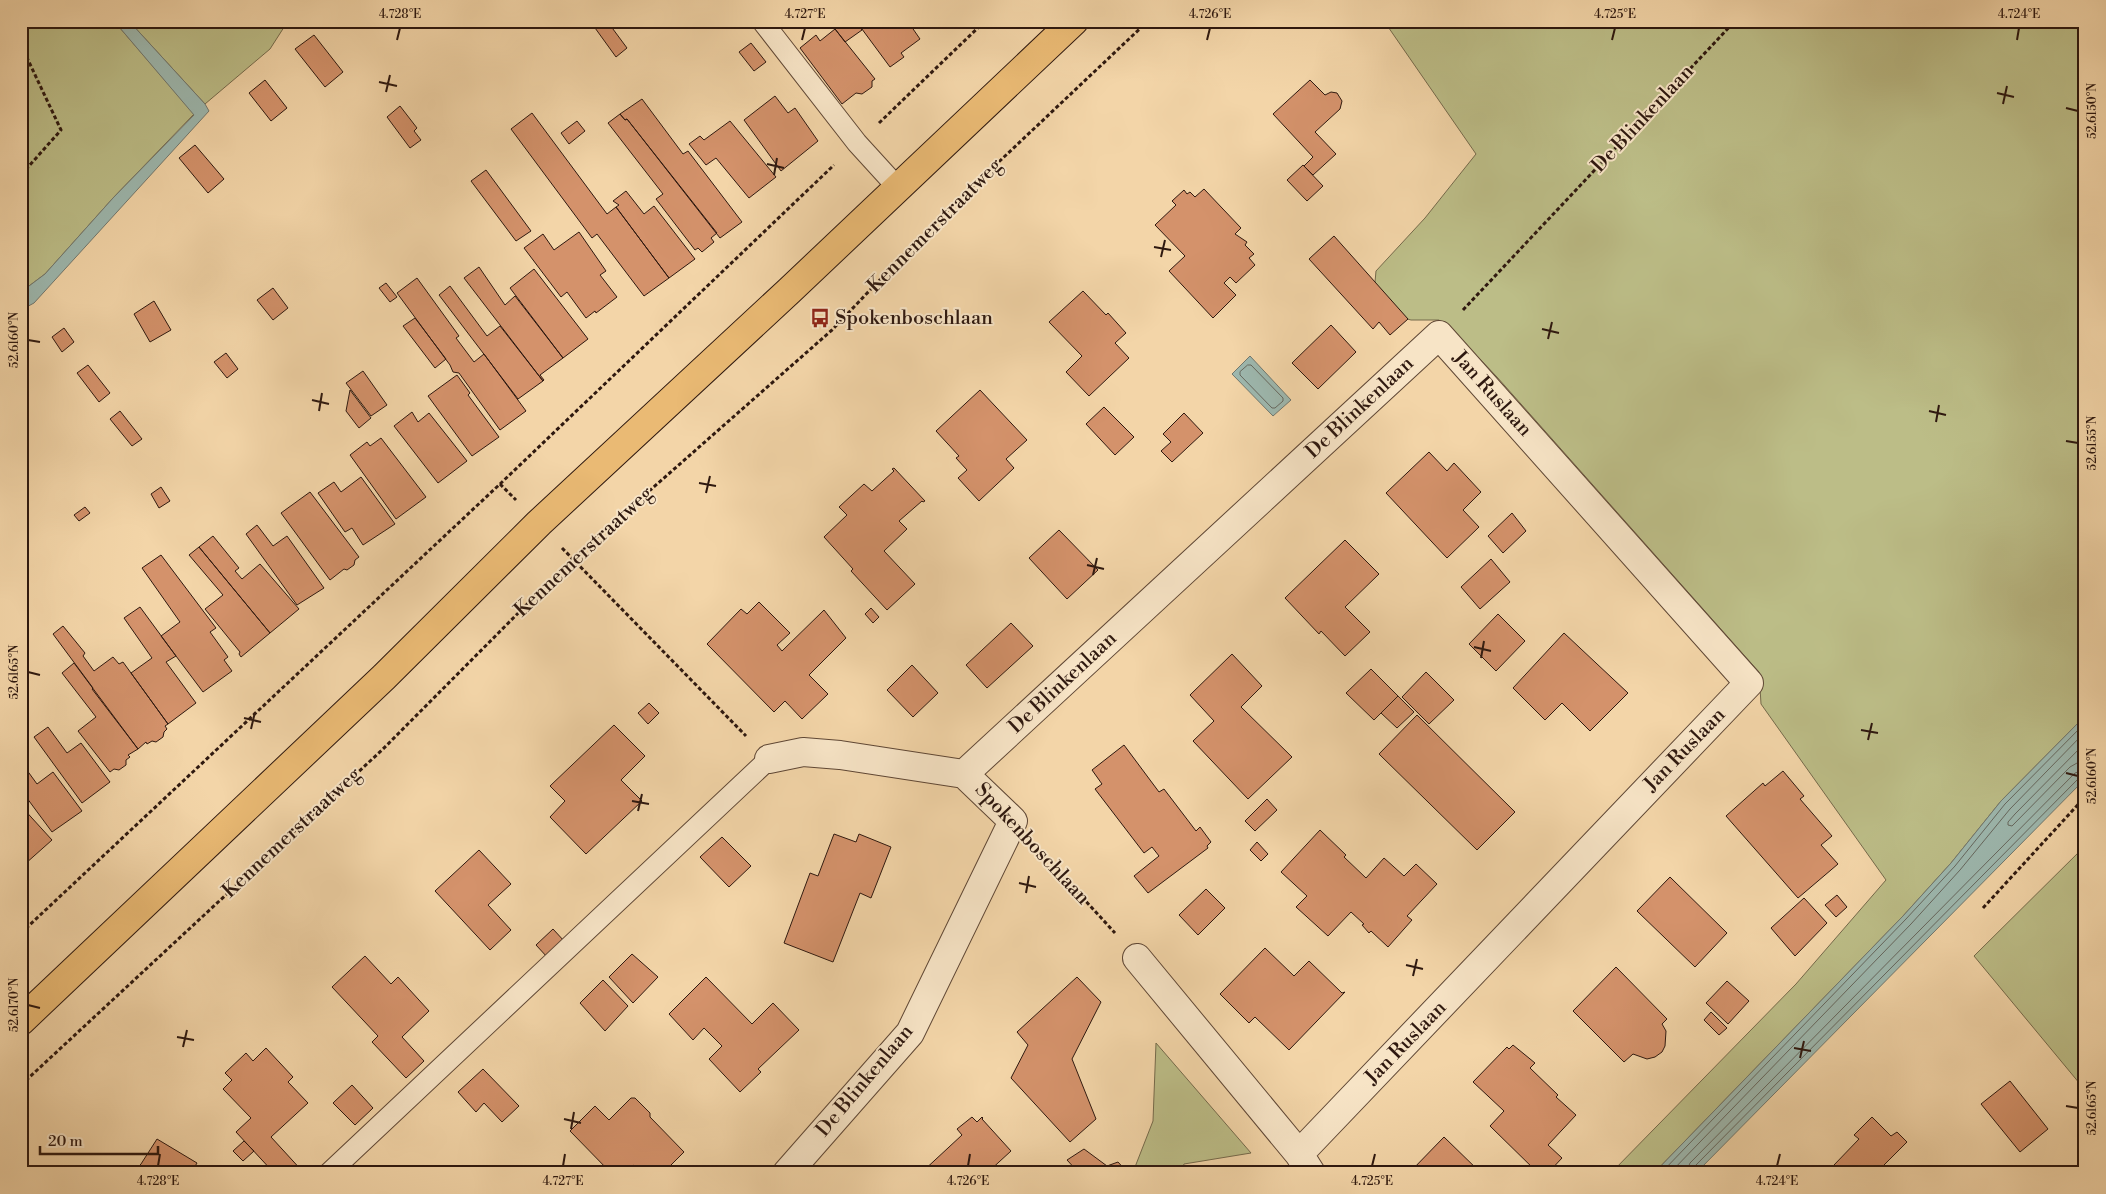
<svg xmlns="http://www.w3.org/2000/svg" width="2106" height="1194" font-family="'Libre Bodoni',serif">
<style>
.green{fill:#bcbd87;stroke:#756a4b}
.water{fill:#9db8af;stroke:#71786f}
.lines{fill:none;stroke-linecap:round;stroke-linejoin:round}
.shore{stroke:#66685f;stroke-width:1}
.building{fill:#d4926b;stroke:#2e180f}
.lane-casing{stroke:#5f4735;stroke-width:22}
.street-casing{stroke:#5f4735;stroke-width:30}
.primary-casing{stroke:#2e180f;stroke-width:30}
.path{stroke:#2e180f;stroke-width:3;stroke-dasharray:4 2.5;stroke-linecap:butt}
.lane{stroke:#f7e4c6;stroke-width:20}
.street{stroke:#f7e4c6;stroke-width:28}
.primary{stroke:#eaba74;stroke-width:28}
.ticks{fill:none;stroke:#2e180f;stroke-width:2}
.labels{text-anchor:middle;dominant-baseline:central;stroke-width:4;stroke-linejoin:round;paint-order:stroke}
.street-label{font-size:20px;fill:#2e180f;stroke:#f7e4c6}
.poi-label{font-size:20px;fill:#2e180f;stroke:#f7e4c6;text-anchor:start}
.neatline{fill:none;stroke:#2e180f;stroke-width:2}
.ticks-label{font-size:12px;text-anchor:middle;fill:#2e180f}
</style>
<rect width="100%" height="100%" fill="#f3d5a8"/>
<filter id="stains"><feTurbulence type="fractalNoise" baseFrequency=".004" numOctaves="4"/><feColorMatrix values="0 0 0 0 .2 0 0 0 0 .09 0 0 0 0 .02 0 0 0 .5 -.17"/></filter>
<radialGradient id="worn" r=".72"><stop offset=".6" stop-color="#630" stop-opacity="0"/><stop offset="1" stop-color="#630" stop-opacity=".3"/></radialGradient>
<path class="green" d="M21,21H114L194,114L113,198L45,274L21,292Z
M129,21H288L270,49L205,104Z
M1384,21H2085V716L2001,801L1951,863L1903,916L1654,1173H1611L1796,984L1886,880L1761,704L1759,672L1497,377L1457,335L1439,320H1411L1396,316L1374,293L1376,271L1425,218L1476,154Z
M2085,846V1090L1974,956Z
M1156,1043L1251,1153L1184,1164L1180,1173H1129L1135,1167L1153,1121Z"/>
<path class="water" d="M114,21H129L205,104L209,111L34,303L21,310V292L45,274L113,198L194,115Z
M1250,356L1291,400L1273,416L1232,374Z
M2085,716V779L1696,1173H1654L1903,916L1951,863L2001,801Z"/>
<g class="lines">
<path class="shore" d="M1248,365H1251L1283,398V401L1275,408H1272L1240,375V372Z
M2085,743L2015,814L2008,822V825L2012,826L2070,767L2077,763L2085,762
M1661,1173L1906,919L1955,866L2005,804L2085,723
M1670,1173L1911,924L1960,870L2010,809L2085,732
M1686,1173L1690,1163L2075,773L2085,770
M1693,1173L1694,1167L2079,778L2085,776"/>
</g>
<path class="building" d="M590,21H607L627,48L616,57Z
M829,21H856L862,30L845,42Z
M856,21H914L915,23L911,26L920,39L901,53L904,57L890,67Z
M835,29L875,79L872,81V87L862,94L856,93L842,104L800,48L816,35L820,41Z
M314,35L343,72L325,87L295,49Z
M751,43L766,62L754,71L739,52Z
M265,80L287,108L271,121L249,93Z
M1310,80L1325,95L1331,92L1337,93L1342,101L1340,109L1315,132L1336,154L1313,175L1304,166L1313,157L1273,114Z
M775,96L788,113L795,108L818,141L781,171L744,120Z
M642,99L683,154L688,151L742,222L720,238L627,119L625,120L620,114Z
M400,106L417,128L414,131L421,140L410,148L387,117Z
M532,113L607,214L616,207L669,278L644,296L597,234L592,238L511,129Z
M620,114L625,120L627,119L717,233L711,238L714,242L702,252L698,248L695,250L656,199L663,194L608,123Z
M577,121L585,131L569,144L561,133Z
M730,121L776,177L749,198L716,158L706,165L689,144L700,136L704,140Z
M195,145L224,179L208,193L179,158Z
M1303,165L1323,186L1307,201L1287,180Z
M486,170L531,231L516,241L471,181Z
M1204,189L1241,228L1235,234L1247,242L1245,245L1254,254L1249,258L1255,265L1236,283L1230,277L1224,283L1236,295L1213,318L1169,271L1185,256L1155,225L1176,205L1172,201L1184,190L1187,194L1190,192L1195,197Z
M626,191L644,214L654,206L695,259L669,278L616,207L619,205L613,201Z
M579,232L606,271L600,275L617,297L596,313L595,311L586,318L567,292L561,297L524,248L543,234L554,250Z
M1334,236L1408,319L1390,335L1379,322L1373,329L1309,259Z
M479,267L505,305L515,296L563,358L540,375L544,380L543,381L464,278Z
M534,269L588,339L563,358L510,288Z
M417,278L459,336L456,338L474,362L484,354L526,411L500,430L459,373L453,372L450,365L397,293Z
M386,283L397,297L390,302L379,288Z
M450,286L487,336L500,326L543,381L518,399L439,295Z
M273,288L288,308L273,320L257,300Z
M1083,291L1106,315L1108,313L1126,333L1115,343L1129,358L1089,396L1066,372L1082,356L1049,322Z
M154,301L171,330L150,342L134,314Z
M415,318L446,359L435,368L403,326Z
M1331,325L1356,352L1318,389L1292,363Z
M64,328L74,342L62,352L52,337Z
M226,353L238,369L227,378L214,362Z
M88,365L110,393L99,402L77,373Z
M363,371L387,405L371,416L346,383Z
M457,375L470,393L468,395L499,437L472,456L428,396Z
M350,390L371,418L359,428L346,411Z
M980,390L1027,440L1006,459L1014,468L979,501L958,478L967,470L956,458L959,456L936,431Z
M1104,407L1134,437L1115,455L1086,424Z
M120,411L142,439L132,446L110,419Z
M412,412L418,422L429,413L467,461L438,483L394,426Z
M1184,413L1203,433L1172,462L1161,451L1171,442L1163,434Z
M381,438L426,497L396,519L350,455L367,442L370,446Z
M1429,452L1447,471L1454,463L1481,492L1463,510L1479,527L1447,558L1386,493Z
M894,468L925,501L923,502L922,501L899,521L907,529L884,551L915,584L887,610L851,571L853,569L824,537L847,515L839,507L864,484L872,491L894,471L892,469Z
M361,477L395,524L363,545L352,528L345,532L318,493L334,482L341,492Z
M161,487L170,501L159,508L151,494Z
M310,492L359,557L355,560L354,565L347,570L344,569L330,580L281,513Z
M85,507L90,513L79,521L74,515Z
M1512,513L1526,531L1503,553L1488,536Z
M257,525L273,546L287,536L324,588L297,605L246,534Z
M1059,530L1098,570L1067,599L1029,558Z
M213,536L239,568L235,571L242,579L260,564L299,609L270,633L199,547Z
M1345,540L1379,574L1345,607L1370,632L1345,656L1321,631L1319,634L1285,598Z
M199,547L270,633L241,657L239,654L240,652L205,609L223,595L189,555Z
M161,555L216,628L210,632L228,657L224,660L232,671L203,692L161,636L180,622L142,568Z
M1491,559L1510,582L1480,609L1461,587Z
M759,602L790,633L777,645L782,651L824,610L846,638L809,675L828,694L802,719L785,701L774,712L707,644L741,609L747,614Z
M140,607L176,656L166,662L196,703L168,724L131,673L152,658L124,618Z
M871,608L879,617L873,623L865,614Z
M1498,614L1525,641L1496,671L1469,644Z
M1011,623L1033,646L987,688L966,665Z
M63,626L85,653L83,656L94,671L113,657L119,664L123,662L168,724L165,726L167,729L164,732L163,737L156,742L152,741L147,744L146,742L138,749L92,689L93,688L53,634Z
M1564,633L1628,693L1590,731L1562,703L1545,720L1513,688Z
M1232,654L1262,686L1241,707L1292,757L1248,799L1193,741L1214,721L1190,695Z
M74,663L138,749L128,755L130,757L126,760V765L119,770L114,769L110,772L78,731L96,717L62,673Z
M912,665L938,693L913,717L887,690Z
M1371,669L1398,696L1374,720L1346,693Z
M1426,672L1454,700L1429,724L1402,697Z
M1398,696L1414,712L1397,728L1381,713Z
M649,703L659,713L648,724L638,713Z
M1417,715L1515,812L1477,850L1379,754Z
M614,725L645,756L621,780L642,801L586,854L550,817L565,801L550,786Z
M48,727L67,753L81,743L110,782L82,803L34,737Z
M1124,745L1159,792L1164,789L1196,831L1200,827L1211,842L1207,846L1208,848L1148,893L1134,876L1159,856L1152,847L1144,853L1095,789L1102,784L1092,770Z
M21,762L37,784L53,772L82,811L52,832L21,790Z
M1783,771L1804,796L1800,799L1832,836L1821,845L1838,864L1798,898L1726,816L1763,783L1765,786Z
M1267,799L1277,810L1255,831L1245,821Z
M21,806L52,840L25,864L21,859Z
M1320,830L1346,855L1344,857L1366,878L1384,858L1404,876L1416,864L1437,884L1407,916L1412,920L1388,947L1371,931L1369,933L1362,925L1364,924L1351,912L1328,936L1296,907L1307,896L1281,872Z
M834,834L856,842L859,834L891,847L871,898L860,893L833,962L784,943L810,873L818,876Z
M722,837L751,866L729,887L700,857Z
M1257,842L1268,854L1261,861L1250,850Z
M479,850L511,884L488,905L511,930L490,950L435,891Z
M1670,877L1727,933L1695,967L1637,911Z
M1206,889L1225,908L1198,935L1179,915Z
M1837,895L1847,907L1836,917L1825,905Z
M1804,898L1827,923L1795,956L1771,928Z
M553,929L565,942L548,958L536,945Z
M1265,948L1294,976L1309,961L1342,993L1345,992L1289,1050L1255,1017L1249,1023L1220,994Z
M632,954L658,977L633,1003L609,977Z
M365,956L391,984L398,977L429,1011L402,1037L424,1061L406,1078L372,1042L378,1036L332,987Z
M1616,967L1667,1019L1662,1024L1666,1031L1665,1046L1662,1052L1655,1057L1647,1059L1633,1054L1624,1062L1573,1011Z
M706,977L752,1024L773,1003L799,1030L758,1069L761,1072L740,1092L709,1059L722,1046L704,1028L693,1040L669,1014Z
M1077,977L1101,1002L1072,1059L1096,1119L1070,1142L1011,1078L1028,1045L1017,1032Z
M603,980L628,1006L605,1031L580,1003Z
M1727,981L1749,1001L1728,1024L1706,1003Z
M1711,1012L1727,1028L1719,1035L1704,1020Z
M1513,1045L1535,1063L1530,1068L1558,1095L1556,1097L1576,1115L1548,1145L1562,1158L1548,1173H1538L1490,1126L1504,1111L1473,1082L1507,1047L1509,1049Z
M266,1048L293,1077L288,1082L308,1103L271,1137L304,1173H274L236,1132L251,1118L223,1089L232,1080L225,1073L246,1053L253,1061Z
M483,1069L519,1106L502,1122L484,1103L476,1112L458,1092Z
M2010,1081L2048,1129L2020,1152L1981,1104Z
M352,1085L373,1108L355,1125L333,1103Z
M631,1098H635L650,1113V1117L684,1152L663,1173H641L634,1165L624,1173H611L570,1131L595,1106L609,1120Z
M972,1117L977,1122L982,1117L983,1118L982,1119L1011,1151L987,1173H921L962,1135L957,1129Z
M1872,1117L1891,1136L1897,1132L1907,1142L1884,1165L1891,1173H1842L1834,1165L1859,1139L1854,1135Z
M1444,1137L1481,1173L1410,1172Z
M157,1139L197,1163L191,1173H132L141,1164Z
M244,1141L254,1151L243,1161L233,1151Z
M1084,1149L1107,1166L1118,1162L1128,1173H1079L1067,1160Z"/>
<g class="lines">
<defs>
<path id="lane" d="M762,21L857,143L898,188
M329,1173L769,759"/>
<path id="street" d="M769,759L803,752L840,755L964,774L1013,821L910,1033L787,1173
M964,774L1439,335L1749,683L1299,1154
M1137,958L1299,1154L1311,1173"/>
<path id="primary" d="M21,1021L384,677L539,523L789,291L1074,21"/>
</defs>
<use href="#lane" class="lane-casing"/>
<use href="#street" class="street-casing"/>
<use href="#primary" class="primary-casing"/>
<path class="path" d="M21,45L61,130L21,175
M879,123L985,21
M1463,310L1735,21
M500,484L516,500
M562,548L746,736
M1038,849L1115,933
M1983,908L2085,797
M21,933L500,484L834,165
M21,1085L382,750L572,559L832,330L932,225L1148,21"/>
<use href="#lane" class="lane"/>
<use href="#street" class="street"/>
<use href="#primary" class="primary"/>
</g>
<path class="ticks" d="M397,40L400,28M802,40L805,28M1207,40L1210,28M1612,40L1615,28M2017,40L2019,28M379,82L397,86M386,92L390,75M1997,93L2014,97M2003,104L2007,86M2066,108L2078,111M767,164L784,168M774,175L777,158M1154,247L1171,250M1161,257L1165,240M1542,329L1559,333M1548,339L1552,322M28,340L40,342M312,400L329,404M319,411L322,393M1929,411L1946,415M1936,422L1939,405M2066,441L2078,443M699,483L716,486M706,493L710,476M1087,565L1104,569M1093,575L1097,558M1474,647L1491,651M1481,658L1484,641M28,672L40,675M244,718L261,722M251,729L255,712M1861,730L1878,733M1868,740L1872,723M2066,773L2078,776M632,801L649,804M638,811L642,794M1019,883L1036,887M1026,893L1029,876M1406,965L1423,969M1413,976L1417,959M28,1005L40,1008M177,1037L194,1040M183,1047L187,1030M1794,1048L1811,1051M1800,1058L1804,1041M2066,1106L2078,1108M564,1119L581,1123M571,1129L574,1112M158,1166L160,1154M563,1166L565,1154M968,1166L970,1154M1372,1166L1375,1154M1777,1166L1780,1154"/>
<defs>
<symbol id="bus-bare" viewBox="-9 -9 18 18"><path d="M-5-6H5V4H4V6H2V4H-2V6H-4V4H-5ZM-3.5-4V0h7V-4ZM-3.5 1.2v1.5H-2V1.2ZM2 1.2v1.5H3.5V1.2Z" fill="#8f2418" stroke="#f7e4c6" stroke-width="2.5" paint-order="stroke"/></symbol>
</defs>
<g fill-rule="evenodd">
<use href="#bus-bare" x="806" y="304" width="28" height="28"/>
</g>
<g class="labels">
<g class="street-label">
<text transform="translate(1643 119) rotate(-47)">De Blinkenlaan</text>
<text transform="translate(935 226) rotate(-45)">Kennemerstraatweg</text>
<text transform="translate(1492 394) rotate(48)">Jan Ruslaan</text>
<text transform="translate(1360 408) rotate(-43)">De Blinkenlaan</text>
<text transform="translate(584 552) rotate(-43)">Kennemerstraatweg</text>
<text transform="translate(1063 683) rotate(-43)">De Blinkenlaan</text>
<text transform="translate(1685 750) rotate(-46)">Jan Ruslaan</text>
<text transform="translate(292 833) rotate(-43)">Kennemerstraatweg</text>
<text transform="translate(1032 844) rotate(47)">Spokenboschlaan</text>
<text transform="translate(1406 1043) rotate(-46)">Jan Ruslaan</text>
<text transform="translate(865 1081) rotate(-50)">De Blinkenlaan</text>
</g>
<g class="poi-label">
<text x="835" y="318">Spokenboschlaan</text>
</g>
</g>
<rect width="2106" height="1194" fill="none" stroke="#f3d5a8" stroke-width="55"/>
<path d="M40 1146v8h118v-8" fill="none" stroke="#2e180f" stroke-width="2.5"/>
<text x="48" y="1146" font-size="15" fill="#2e180f" stroke="#f7e4c6" stroke-width="4" paint-order="stroke">20 m</text>
<rect x="28" y="28" width="2050" height="1138" class="neatline"/>
<g class="ticks-label">
<text x="400" y="18">4.728°E</text>
<text x="805" y="18">4.727°E</text>
<text x="1210" y="18">4.726°E</text>
<text x="1615" y="18">4.725°E</text>
<text x="2019" y="18">4.724°E</text>
<text transform="translate(2092 111) rotate(-90)" y="4">52.6150°N</text>
<text transform="translate(14 340) rotate(-90)" y="4">52.6160°N</text>
<text transform="translate(2092 443) rotate(-90)" y="4">52.6155°N</text>
<text transform="translate(14 672) rotate(-90)" y="4">52.6165°N</text>
<text transform="translate(2092 776) rotate(-90)" y="4">52.6160°N</text>
<text transform="translate(14 1005) rotate(-90)" y="4">52.6170°N</text>
<text transform="translate(2092 1108) rotate(-90)" y="4">52.6165°N</text>
<text x="158" y="1185">4.728°E</text>
<text x="563" y="1185">4.727°E</text>
<text x="968" y="1185">4.726°E</text>
<text x="1372" y="1185">4.725°E</text>
<text x="1777" y="1185">4.724°E</text>
</g>
<rect width="100%" height="100%" filter="url(#stains)"/>
<rect width="100%" height="100%" fill="url(#worn)"/>
</svg>
